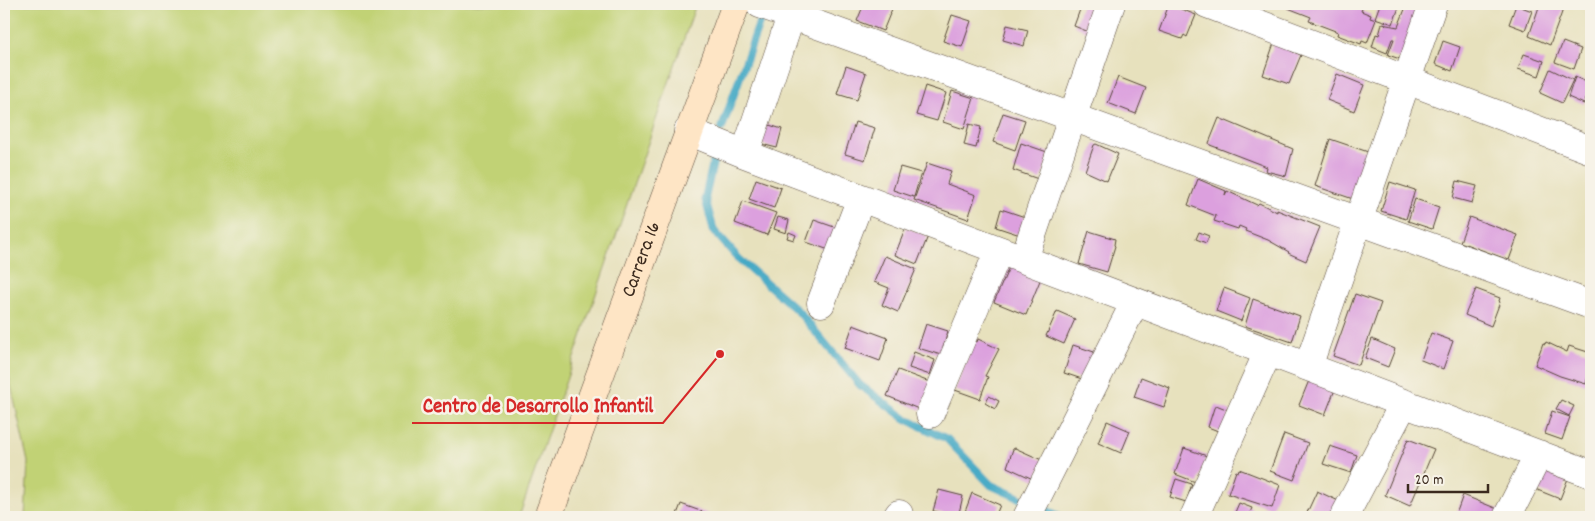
<svg xmlns="http://www.w3.org/2000/svg" width="1595" height="521" font-family="Dekko,sans-serif">
<style>
.green{fill:#c1d274;stroke:#7e7e49}
.lines{fill:none;stroke-linecap:round;stroke-linejoin:round}
.stream{stroke:#45a9c5;stroke-width:8}
.building{fill:#dca0de}
.minor-casing{stroke:#554536;stroke-width:29}
.secondary-casing{stroke:#554536;stroke-width:29}
.minor{stroke:#fff;stroke-width:28}
.secondary{stroke:#fee5c5;stroke-width:28}
.labels{text-anchor:middle;dominant-baseline:central;stroke-width:5;stroke-linejoin:round;paint-order:stroke}
.street-label{font-size:20px;fill:#3b2a1e;stroke:#f7f3e8}
.leader{fill:none;stroke:#d62828;stroke-width:2}
.callout-dot{fill:#d62828;stroke:#f7f3e8;stroke-width:2}
.callout-label{font-size:21px;text-anchor:middle;font-weight:bold;fill:#d62828;stroke:#f7f3e8;stroke-width:5;stroke-linejoin:round;paint-order:stroke}
</style>
<rect width="100%" height="100%" fill="#f7f3e8"/>
<filter id="ink" filterUnits="userSpaceOnUse"><feTurbulence type="fractalNoise" baseFrequency=".02" numOctaves="2"/><feDisplacementMap in="SourceGraphic" scale="10" xChannelSelector="R" yChannelSelector="G"/><feConvolveMatrix kernelMatrix="1 2 1 2 8 2 1 2 1" color-interpolation-filters="sRGB"/></filter>
<filter id="wash" filterUnits="userSpaceOnUse"><feTurbulence type="fractalNoise" baseFrequency=".0096" numOctaves="4" result="noise"/><feDisplacementMap in="SourceGraphic" scale="20" xChannelSelector="R" yChannelSelector="G"/><feGaussianBlur stdDeviation="1.12" result="paint"/><feColorMatrix in="noise" values="0 0 0 0 0 0 0 0 0 0 0 0 0 0 0 0 0 1.4 0 .05"/><feComposite in="paint" operator="in"/></filter>
<g filter="url(#wash)">
<rect width="100%" height="100%" fill="#e7e1bd"/>
<path class="green" d="M4,4H696L519,517H25L28,462L4,355Z"/>
<g class="lines">
<path class="stream" d="M722,128L762,15
M715,154L705,198L714,231L739,259L798,311L860,385L906,419L947,439L991,485L1061,517"/>
</g>
<g id="blocks">
<path class="building" d="M864,4H894L883,31L857,21Z
M1082,4L1098,8L1089,32L1074,26Z
M1289,4H1364L1361,11L1371,15L1370,18L1376,20L1367,43L1362,41L1361,44L1337,35L1338,32L1309,21L1311,17L1288,8Z
M1380,4H1389L1399,7L1393,24L1375,18Z
M1407,4H1417L1425,7L1406,61L1388,55L1394,39H1392L1387,53L1372,47L1376,34L1379,35L1382,24L1398,27Z
M1540,4H1565L1550,45L1529,36Z
M1171,5L1196,15L1187,37L1184,35L1182,39L1159,31L1168,7L1170,8Z
M1516,5L1532,11L1525,30L1509,24Z
M952,15L971,21L962,47L943,41Z
M1007,25L1028,30L1024,46L1003,40Z
M1443,41L1460,47L1452,71L1435,64Z
M1563,42L1581,49L1574,69L1555,62Z
M1274,43L1291,49V51L1301,55L1289,84L1263,75Z
M1524,54L1544,61L1539,76L1518,69Z
M846,66L866,73L857,100L837,94Z
M1550,69L1573,80L1562,103L1540,93Z
M1337,74L1364,85L1354,111L1327,100Z
M1118,77L1146,88L1136,114L1108,103Z
M1575,77L1591,84L1584,104L1568,97Z
M925,86L946,93L937,121L916,115Z
M952,91L974,98L964,129L943,122Z
M1003,113L1025,120L1015,150L993,142Z
M1219,118L1293,149L1286,176L1266,171L1267,167L1210,145L1209,143Z
M855,122L875,128L865,160L845,154Z
M766,124L782,129L777,148L761,144Z
M969,124L981,127L976,148L964,145Z
M1330,139L1377,155L1362,202L1315,186Z
M1021,143L1050,153L1041,180L1013,170Z
M1096,144L1118,154L1107,181L1085,171L1094,145Z
M927,163L951,171L947,184L976,195L968,219L914,200Z
M900,167L921,173L914,197L893,190Z
M756,179L781,188L774,208L749,199Z
M1198,179L1226,191L1225,195L1227,191L1257,205L1259,203L1277,212V210L1320,227L1306,261L1288,253L1289,252L1268,240L1245,231L1246,229L1239,226L1238,229L1214,221L1216,216L1188,205Z
M1457,181L1477,186L1472,203L1453,198Z
M1390,182L1415,190L1406,219L1381,211Z
M1415,199L1439,207L1432,229L1408,221Z
M743,201L776,213L767,235L735,223Z
M1001,209L1025,217L1020,235L996,227Z
M778,217L789,220L786,233L774,229Z
M1469,217L1518,235L1509,260L1460,242Z
M814,220L840,229L832,251L806,242Z
M906,227L928,236L917,264L895,255Z
M1089,231L1115,239L1114,245L1115,246L1107,272L1079,264Z
M789,232L796,235L794,240L787,238Z
M1199,232L1209,236L1206,243L1196,239Z
M885,256L916,269L898,312L882,305L889,288L874,282Z
M1010,265L1041,278L1026,315L994,302Z
M1224,288L1250,298L1241,321L1216,311Z
M1476,289L1500,298L1499,301L1500,302L1491,326L1465,315Z
M1355,294L1381,303L1359,365L1333,356Z
M1253,299L1300,316L1292,342L1245,326Z
M1057,311L1075,319L1064,344L1046,336Z
M926,324L948,331L941,355L918,348Z
M853,325L888,338L880,361L845,348Z
M1431,333L1453,341L1443,369L1421,360Z
M978,339L999,349L985,376L988,377L980,399L955,390L974,341L977,342Z
M1372,339L1395,349L1388,367L1365,358Z
M1546,342L1567,352L1569,346L1591,353V364L1586,384L1560,376L1535,365L1543,343L1545,344Z
M1073,345L1097,353L1088,381L1064,373Z
M914,352L935,360L930,375L909,368Z
M898,370L932,383L921,410L887,396Z
M1141,377L1170,388L1164,407L1134,397Z
M1310,378L1334,392L1325,415L1299,405Z
M989,396L999,401L995,409L985,403Z
M1561,400L1574,406L1569,416L1556,409Z
M1216,405L1231,411L1223,433L1208,427L1214,408Z
M1552,411L1570,417L1562,440L1545,434Z
M1107,421L1130,431L1121,453L1098,443Z
M1284,434L1308,443L1294,480L1270,471Z
M1408,439L1434,449L1410,506L1385,495Z
M1330,446L1357,455L1351,473L1323,464Z
M1015,448L1044,461L1035,480L1007,467L1013,449Z
M1184,448L1207,456L1198,483L1175,474Z
M1541,465L1569,476L1560,499L1535,489Z
M1239,469L1280,485L1272,508L1228,494L1236,471L1238,472Z
M1176,479L1192,484L1186,502L1170,497Z
M939,490L963,496L958,517L933,511Z
M1317,491L1343,503L1338,517H1305Z
M972,493L1000,505L995,517H963Z
M1463,495L1500,510L1497,517H1455Z
M1239,503L1252,508L1248,517H1233Z
M681,504L714,516L713,517H676Z"/>
</g>
</g>
<g filter="url(#ink)">
<use href="#blocks" fill-opacity="0" stroke="#554536" stroke-width="1"/>
<g class="lines">
<defs>
<path id="minor" d="M760,4L1591,305
M1207,4L1591,150
M688,131L745,154L1591,474
M745,154L795,4
M1024,259L1111,4
M821,303L861,198
M1308,367L1433,4
M930,414L999,250
M897,517L899,514
M1027,517L1135,302
M1194,517L1268,352
M1344,517L1404,403
M1507,517L1539,454"/>
<g id="secondary">
<path id="s1" d="M548,517L736,4"/>
</g>
</defs>
<use href="#minor" class="minor-casing"/>
<use href="#secondary" class="secondary-casing"/>
<use href="#minor" class="minor"/>
<use href="#secondary" class="secondary"/>
</g>
</g>
<g class="labels">
<g class="street-label">
<text stroke="none"><textPath href="#s1" startOffset="274">Carrera 16</textPath></text>
</g>
</g>
<path class="leader" d="M720 354L663 423H412"/>
<circle class="callout-dot" cx="720" cy="354" r="5"/>
<g class="callout-label">
<text x="538" y="412">Centro de Desarrollo Infantil</text>
</g>
<rect width="1595" height="521" fill="none" stroke="#f7f3e8" stroke-width="20"/>
<path d="M1408 484v8h80v-8" fill="none" stroke="#3b2a1e" stroke-width="2.5"/>
<text x="1415" y="484" font-size="15" fill="#3b2a1e" stroke="#f7f3e8" stroke-width="4" paint-order="stroke">20 m</text>
</svg>
